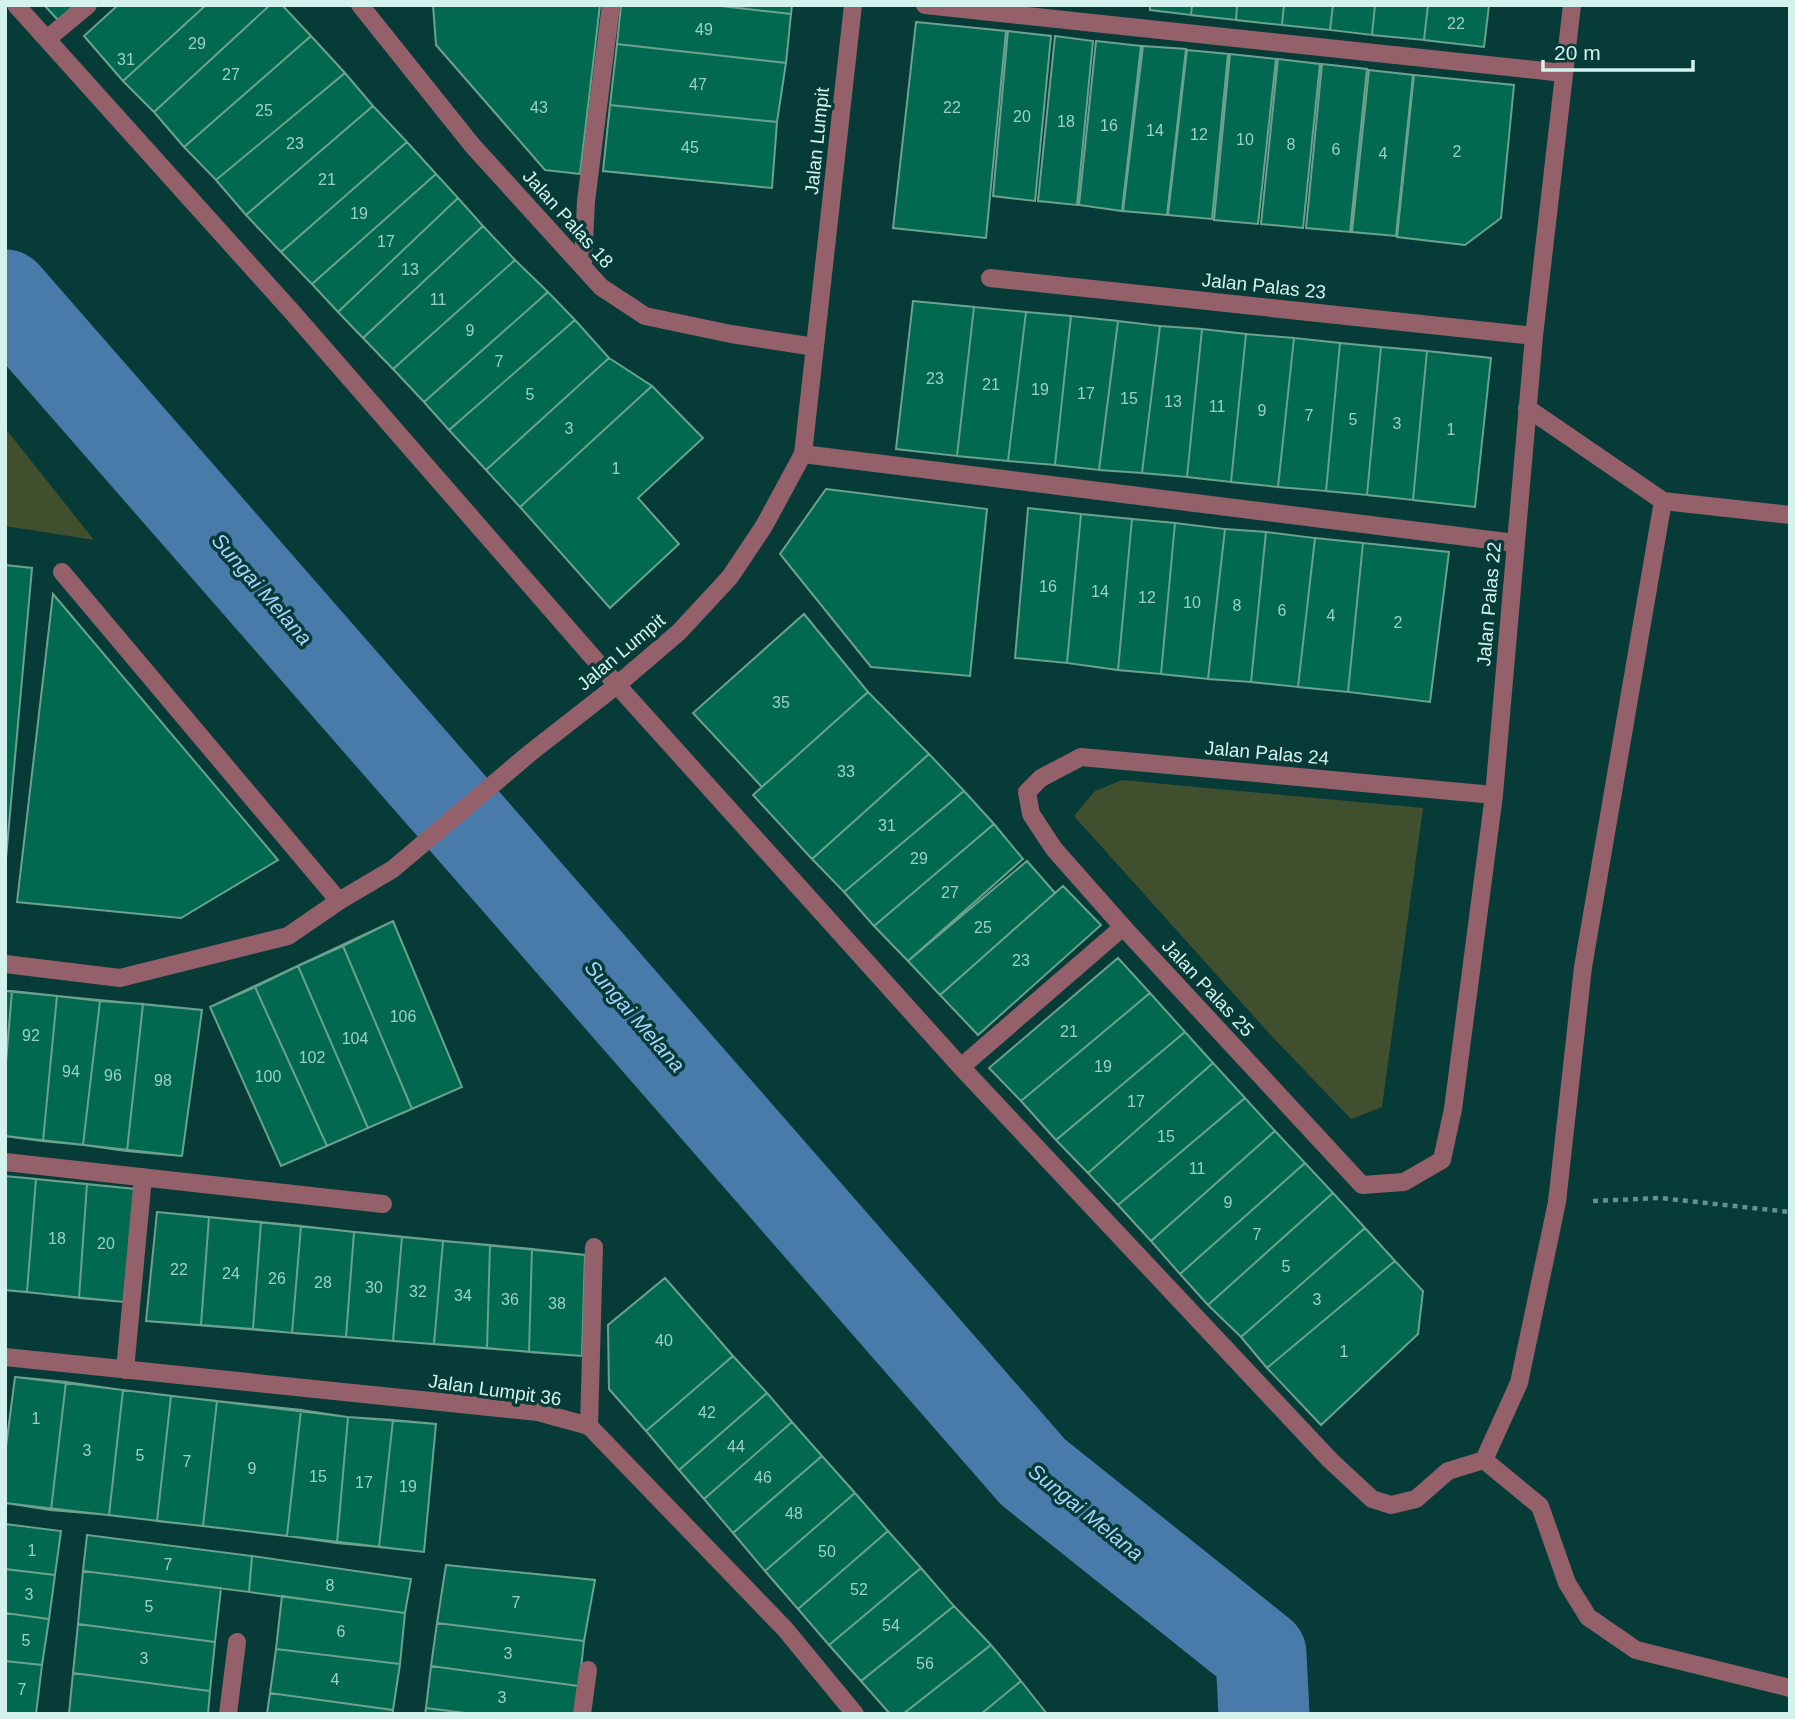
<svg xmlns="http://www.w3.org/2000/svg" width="1795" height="1719" font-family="Helvetica,sans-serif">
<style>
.green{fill:#404f2d}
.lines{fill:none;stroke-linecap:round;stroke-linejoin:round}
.river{stroke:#487baa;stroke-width:91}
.building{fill:#01694f;stroke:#6ca28d;stroke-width:2}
.path{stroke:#66918d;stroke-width:4.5;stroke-dasharray:5 5;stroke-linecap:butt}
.lane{stroke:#946069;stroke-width:18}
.street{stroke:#946069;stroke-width:18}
.labels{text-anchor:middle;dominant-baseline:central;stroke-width:7;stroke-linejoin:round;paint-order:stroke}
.number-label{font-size:16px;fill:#9ed0c6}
.street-label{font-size:19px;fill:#d3f2ee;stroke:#073b38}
.water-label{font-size:21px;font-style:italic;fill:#a9d3fd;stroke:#073b38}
</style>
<rect width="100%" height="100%" fill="#073b38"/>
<path class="green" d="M5,428L94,540L5,526Z
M1122,780L1423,808L1382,1107L1351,1119L1267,1031L1074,816L1095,791Z"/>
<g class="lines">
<path class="river" d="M5,295L1033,1472L1261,1654L1264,1714"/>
</g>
<path class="building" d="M44,5H75L58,20Z
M118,5H206L123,81L84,36Z
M206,5H270L154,112L123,81Z
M270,5H282L311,36L184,147L154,112Z
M433,5H600L580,174L545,170L436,45Z
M621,5H713L791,14L786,63L617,44Z
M713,5H792L791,14Z
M1150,5H1192L1191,15L1150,10Z
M1192,5H1237L1236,20L1191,15Z
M1237,5H1284L1282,25L1236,20Z
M1284,5H1333L1330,30L1282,25Z
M1333,5H1375L1372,35L1330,30Z
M1375,5H1428L1424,40L1372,35Z
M1428,5H1489L1484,47L1424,40Z
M916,22L1006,31L986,238L893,228Z
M1008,31L1051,36L1035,201L993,196Z
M311,36L345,73L216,180L184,147Z
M1055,36L1093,41L1077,205L1038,201Z
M1096,41L1141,46L1122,211L1079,205Z
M617,44L786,63L777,122L610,105Z
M1143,46L1186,49L1167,215L1123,211Z
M1187,50L1228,54L1212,219L1168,215Z
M1230,54L1276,59L1258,224L1214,220Z
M1278,59L1320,64L1303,228L1261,224Z
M1322,64L1367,69L1350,232L1306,228Z
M1369,70L1413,75L1396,236L1352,232Z
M345,73L373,106L246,215L216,180Z
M1414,75L1514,85L1501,218L1465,245L1397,237Z
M610,105L777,122L772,188L603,171Z
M373,106L407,142L281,252L246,215Z
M407,142L436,174L312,284L281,252Z
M436,174L458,198L338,312L312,284Z
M458,198L483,226L363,338L338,312Z
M483,226L515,260L393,369L363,338Z
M515,260L548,292L424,402L393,369Z
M548,292L575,320L449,430L424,402Z
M913,301L974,307L957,456L896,449Z
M974,307L1026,312L1008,461L957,456Z
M1026,312L1071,316L1055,465L1008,461Z
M1071,316L1118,321L1099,470L1055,465Z
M575,320L609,358L486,470L449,430Z
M1118,321L1160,326L1142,473L1099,470Z
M1160,326L1202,329L1187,477L1142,473Z
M1202,329L1246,334L1231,482L1187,477Z
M1246,334L1294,338L1278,487L1231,482Z
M1294,338L1340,343L1326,491L1278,487Z
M1340,343L1381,347L1367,495L1326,491Z
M1381,347L1427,351L1413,500L1367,495Z
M1427,351L1491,358L1475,507L1413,500Z
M609,358L652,386L520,507L486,470Z
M652,386L703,438L638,498L679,544L610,608L520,507Z
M826,489L987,509L970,676L871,667L780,554Z
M1028,508L1081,514L1067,663L1015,658Z
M1081,514L1132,519L1118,670L1067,663Z
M1132,519L1175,523L1161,674L1118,670Z
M1175,523L1225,529L1208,679L1161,674Z
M1225,529L1266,532L1251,682L1208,679Z
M1266,532L1315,538L1298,687L1251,682Z
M1315,538L1363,543L1348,692L1298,687Z
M1363,543L1449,552L1430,702L1348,692Z
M5,565L32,568L5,869Z
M53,594L278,860L181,918L17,902Z
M804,614L868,692L762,787L693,713Z
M868,692L929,754L812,859L753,795Z
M929,754L964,791L844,892L812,859Z
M964,791L994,824L874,926L844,892Z
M994,824L1023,859L908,961L874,926Z
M1027,861L1055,893L940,995L908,961Z
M1063,886L1101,925L978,1035L940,995Z
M393,921L462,1087L281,1166L210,1007Z
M393,921L462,1087L412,1109L343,946Z
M343,946L412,1109L368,1128L298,966Z
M1118,958L1150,993L1021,1101L989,1068Z
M298,966L368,1128L327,1146L255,987Z
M255,987L327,1146L281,1166L210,1007Z
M5,991L202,1010L182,1156L5,1136Z
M5,991H12L5,1074Z
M12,991L57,996L43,1141L5,1136V1074Z
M1150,993L1185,1032L1056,1140L1021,1101Z
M57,996L100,1001L83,1145L43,1141Z
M100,1001L143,1004L127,1151L83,1145Z
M143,1004L202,1010L182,1156L127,1151Z
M1185,1032L1213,1063L1088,1173L1056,1140Z
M1213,1063L1245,1098L1118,1205L1088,1173Z
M1245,1098L1275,1131L1151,1241L1118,1205Z
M1275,1131L1305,1163L1180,1274L1151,1241Z
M1305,1163L1333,1193L1208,1305L1180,1274Z
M5,1176L135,1189L124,1302L5,1290Z
M5,1176L36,1179L27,1292L5,1290Z
M36,1179L87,1184L79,1298L27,1292Z
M87,1184L135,1189L124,1302L79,1298Z
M1333,1193L1365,1228L1241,1337L1208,1305Z
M157,1212L585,1255L582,1356L146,1321Z
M157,1212L209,1217L201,1325L146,1321Z
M209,1217L261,1222L253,1329L201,1325Z
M261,1222L301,1226L292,1333L253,1329Z
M301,1226L354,1232L346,1337L292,1333Z
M1365,1228L1395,1261L1267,1368L1241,1337Z
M354,1232L402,1237L393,1341L346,1337Z
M402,1237L443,1241L434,1344L393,1341Z
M443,1241L490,1245L487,1348L434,1344Z
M490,1245L532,1249L529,1352L487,1348Z
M532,1249L585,1255L582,1356L529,1352Z
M1395,1261L1423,1291L1418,1334L1321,1425L1267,1368Z
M665,1278L733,1356L646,1431L609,1389L608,1325Z
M733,1356L767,1393L679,1470L646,1431Z
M15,1377L348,1417L436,1424L424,1552L5,1503V1454Z
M15,1377L66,1382L51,1510L5,1503V1454Z
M66,1382L123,1390L109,1515L51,1510Z
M123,1390L171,1396L157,1521L109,1515Z
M767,1393L792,1422L704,1499L679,1470Z
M171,1396L217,1401L203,1526L157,1521Z
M217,1401L301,1410L287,1536L203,1526Z
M301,1410L348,1417L337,1543L287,1536Z
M348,1417L393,1420L379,1547L337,1543Z
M393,1420L436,1424L424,1552L379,1547Z
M792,1422L822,1456L733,1533L704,1499Z
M822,1456L855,1493L765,1571L733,1533Z
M855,1493L888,1531L798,1609L765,1571Z
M5,1524L61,1531L55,1575L5,1569Z
M888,1531L921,1568L829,1645L798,1609Z
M87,1535L252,1556L249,1592L83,1571Z
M252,1556L411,1579L405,1613L249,1592Z
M446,1565L595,1580L584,1641L437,1623Z
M921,1568L954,1606L861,1681L829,1645Z
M5,1569L55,1575L49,1619L5,1613Z
M83,1571L221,1588L215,1642L78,1624Z
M282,1596L405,1613L400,1664L276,1649Z
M954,1606L991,1645L903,1714H890L861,1681Z
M5,1613L49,1619L42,1665L5,1661Z
M437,1623L584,1641L579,1686L431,1666Z
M78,1624L215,1642L210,1691L73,1673Z
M991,1645L1021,1681L981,1714H903Z
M276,1649L400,1664L393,1710L270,1693Z
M5,1661L42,1665L36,1714H5Z
M431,1666L579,1686L575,1714H473L426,1708Z
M73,1673L210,1691L208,1714H69Z
M1021,1681L1047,1714H981Z
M270,1693L393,1710V1714H267Z
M426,1708L473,1714H425Z"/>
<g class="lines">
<path class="path" d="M1593,1201L1660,1198L1790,1212"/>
<path class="lane" d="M16,5L293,313L617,685L961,1067L1330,1460L1372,1499L1391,1505L1416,1499L1448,1471L1484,1460
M925,5L1564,73
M47,39L88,5
M583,265L586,201L611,5
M1527,408L1663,501L1790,515
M803,454L1515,543
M62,572L339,901
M961,1067L1123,927
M5,1162L383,1204
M125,1370L143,1177
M589,1426L594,1247
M1484,1460L1519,1383L1557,1202L1583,967L1663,501
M1484,1460L1540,1506L1567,1583L1588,1617L1636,1650L1790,1688"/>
<path class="street" d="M360,5L472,145L601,287L645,316L731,334L815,347
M990,278L1534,336
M1494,795L1081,757L1041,778L1027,792L1031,814L1054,849L1123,927L1362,1185L1404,1182L1442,1160L1453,1109L1494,795L1534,336L1572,5
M5,964L120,978L288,936L339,901L393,869L530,753L617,685L679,632L730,577L764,526L803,454L853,5
M5,1357L538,1412L589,1426L785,1629L855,1714
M228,1714L237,1642
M582,1714L588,1670"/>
</g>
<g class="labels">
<g class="number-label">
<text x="1456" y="23">22</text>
<text x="704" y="29">49</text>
<text x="197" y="43">29</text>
<text x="126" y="59">31</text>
<text x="231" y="74">27</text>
<text x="698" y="84">47</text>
<text x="539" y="107">43</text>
<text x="952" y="107">22</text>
<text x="264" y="110">25</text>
<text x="1022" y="116">20</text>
<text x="1066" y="121">18</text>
<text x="1109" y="125">16</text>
<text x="1155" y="130">14</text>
<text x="1199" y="134">12</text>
<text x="1245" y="139">10</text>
<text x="295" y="143">23</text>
<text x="1291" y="144">8</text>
<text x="690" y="147">45</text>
<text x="1336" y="149">6</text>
<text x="1457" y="151">2</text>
<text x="1383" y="153">4</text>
<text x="327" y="179">21</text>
<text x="359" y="213">19</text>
<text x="386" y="241">17</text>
<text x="410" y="269">13</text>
<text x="438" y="299">11</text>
<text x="470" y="330">9</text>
<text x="499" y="361">7</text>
<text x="935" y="378">23</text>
<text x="991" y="384">21</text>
<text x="1040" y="389">19</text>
<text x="1086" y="393">17</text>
<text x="530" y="394">5</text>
<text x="1129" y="398">15</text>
<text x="1173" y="401">13</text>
<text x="1217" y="406">11</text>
<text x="1262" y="410">9</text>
<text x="1309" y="415">7</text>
<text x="1353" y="419">5</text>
<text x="1397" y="423">3</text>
<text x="569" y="428">3</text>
<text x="1451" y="429">1</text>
<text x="616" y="468">1</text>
<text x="1048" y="586">16</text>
<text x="1100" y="591">14</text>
<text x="1147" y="597">12</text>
<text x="1192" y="602">10</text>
<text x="1237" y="605">8</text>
<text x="1282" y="610">6</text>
<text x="1331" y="615">4</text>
<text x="1398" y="622">2</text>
<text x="781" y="702">35</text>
<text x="846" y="771">33</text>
<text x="887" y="825">31</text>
<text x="919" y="858">29</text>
<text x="950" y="892">27</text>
<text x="983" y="927">25</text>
<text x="1021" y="960">23</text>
<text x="403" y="1016">106</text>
<text x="1069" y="1031">21</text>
<text x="31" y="1035">92</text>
<text x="355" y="1038">104</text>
<text x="312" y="1057">102</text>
<text x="1103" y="1066">19</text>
<text x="71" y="1071">94</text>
<text x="113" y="1075">96</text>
<text x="268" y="1076">100</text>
<text x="163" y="1080">98</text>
<text x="1136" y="1101">17</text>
<text x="1166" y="1136">15</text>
<text x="1197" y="1168">11</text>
<text x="1228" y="1202">9</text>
<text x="1257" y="1234">7</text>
<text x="57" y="1238">18</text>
<text x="106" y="1243">20</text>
<text x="1286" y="1266">5</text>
<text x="179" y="1269">22</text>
<text x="231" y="1273">24</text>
<text x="277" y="1278">26</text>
<text x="323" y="1282">28</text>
<text x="374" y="1287">30</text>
<text x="418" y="1291">32</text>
<text x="463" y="1295">34</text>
<text x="510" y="1299">36</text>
<text x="1317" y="1299">3</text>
<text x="557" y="1303">38</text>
<text x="664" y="1340">40</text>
<text x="1344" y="1351">1</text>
<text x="707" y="1412">42</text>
<text x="36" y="1418">1</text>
<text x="736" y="1446">44</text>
<text x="87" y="1450">3</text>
<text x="140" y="1455">5</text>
<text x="187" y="1461">7</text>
<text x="252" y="1468">9</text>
<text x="318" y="1476">15</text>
<text x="763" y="1477">46</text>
<text x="364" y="1482">17</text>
<text x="408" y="1486">19</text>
<text x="794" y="1513">48</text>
<text x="32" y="1550">1</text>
<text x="827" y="1551">50</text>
<text x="168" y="1564">7</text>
<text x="330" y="1585">8</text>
<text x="859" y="1589">52</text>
<text x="29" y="1594">3</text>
<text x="516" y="1602">7</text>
<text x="149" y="1606">5</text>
<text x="891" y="1625">54</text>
<text x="341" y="1631">6</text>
<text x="26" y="1640">5</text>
<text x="508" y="1653">3</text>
<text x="144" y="1658">3</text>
<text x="925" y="1663">56</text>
<text x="335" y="1679">4</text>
<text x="22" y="1689">7</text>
<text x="502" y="1697">3</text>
</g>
<g class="street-label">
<text transform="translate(817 141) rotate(-84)">Jalan Lumpit</text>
<text transform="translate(568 219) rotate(48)">Jalan Palas 18</text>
<text transform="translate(1264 286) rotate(6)">Jalan Palas 23</text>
<text transform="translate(1489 604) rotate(-85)">Jalan Palas 22</text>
<text transform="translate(621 652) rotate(-40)">Jalan Lumpit</text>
<text transform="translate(1267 753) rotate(5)">Jalan Palas 24</text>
<text transform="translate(1208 988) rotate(47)">Jalan Palas 25</text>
<text transform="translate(495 1390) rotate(8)">Jalan Lumpit 36</text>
</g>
<g class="water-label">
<text transform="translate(262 589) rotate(49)">Sungai Melana</text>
<text transform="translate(635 1016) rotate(49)">Sungai Melana</text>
<text transform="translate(1086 1512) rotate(39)">Sungai Melana</text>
</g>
</g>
<rect width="1795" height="1719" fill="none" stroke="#d3f2ee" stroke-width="14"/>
<path d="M1543 60v10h150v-10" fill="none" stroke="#d3f2ee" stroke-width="3.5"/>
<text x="1554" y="60" font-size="21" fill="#d3f2ee" stroke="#073b38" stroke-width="5" paint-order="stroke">20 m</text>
</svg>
